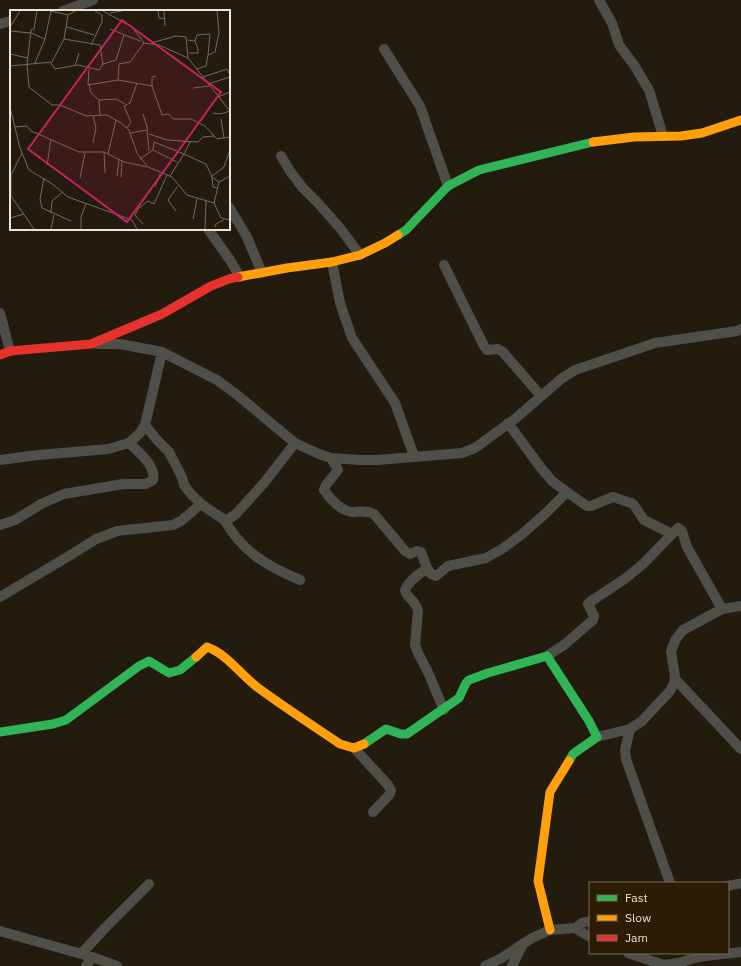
<svg xmlns="http://www.w3.org/2000/svg" width="741" height="966" font-family="'IBM Plex Sans',sans-serif">
<style>
.lines{fill:none;stroke-linecap:round;stroke-linejoin:round}
.street{stroke:#504e48;stroke-width:10}
.fast{stroke:#30b455;stroke-width:9}
.slow{stroke:#ff9f0a;stroke-width:9}
.jam{stroke:#e5322d;stroke-width:9}
.inset-road{fill:none;stroke:#746b5d;stroke-width:1}
.view{fill:#c42261;fill-opacity:0.15;stroke:#c42261;stroke-width:2}
.inset-edge{fill:none;stroke:#ede2d4;stroke-width:2}
</style>
<rect width="100%" height="100%" fill="#231b0e"/>
<g class="lines">
<path class="street" d="M599,0L612,23L619,45L634,65L649,90L663,136
M63,11L93,0
M0,24L11,21
M384,49L420,106L448,186
M281,156L290,171L302,187L318,203L340,228L360,255
M229,207L247,237L262,273
M208,229L230,260L240,277
M332,262L340,303L352,338L395,403L414,456
M444,265L484,346L487,350L498,349L503,352L541,396
M0,313L10,351
M97,344H120L162,352L217,380L236,394L295,443L319,454L331,458L360,460H377L462,453L475,448L516,418L561,379L575,370L655,343L737,331L741,329
M145,425L157,440L169,452L182,477L184,485L191,494L201,504L223,519L227,520L236,514L264,483L295,443
M331,458L336,466L338,470L326,485L324,490C330,499 341,511 352,512C359,512 367,510 374,514L405,551L410,554L417,551L421,552L427,568C419,575 409,580 405,590C407,599 416,600 418,611L415,645L418,653L427,670L444,710
M0,460L38,455L108,449L129,443L140,433L145,425L162,352
M567,492L587,506H591L613,497L631,503L634,505L644,520L672,534
M224,519C241,551 268,567 300,580
M0,525L15,520L43,503L64,494L123,484H146L153,480C156,466 139,452 129,443
M427,568L431,574L436,576L448,566L486,558L502,549L521,535L546,513L567,492L552,481L541,468L508,423
M0,597L69,556L96,539L107,535L117,531L173,525L181,521L201,504
M547,656L564,645L593,620L594,616L588,604L590,602L626,578L643,564L678,528L682,531L687,547L722,609
M675,679L741,749
M597,737L630,729
M355,749L388,785L391,791L390,794L373,812
M670,883L626,759L625,750L630,729L642,721L670,691L674,683L675,677L671,651L676,639L683,630L722,609L741,606
M728,886L741,883
M575,928L582,923L590,921
M0,931L92,957L117,966
M628,953L664,965L678,963L692,959L705,956L741,952
M81,954L105,928L149,884
M86,966L92,957
M485,966L500,959L532,938L550,930L575,928L590,937
M512,966L523,944"/>
<path class="fast" d="M398,235L406,230L448,186L479,170L593,142
M0,732L53,724L66,720L139,666L149,661L169,673L180,670L196,657
M364,744L386,729L401,734H407L459,698L466,683L469,680L488,673L547,656L589,721L597,737L573,754L569,761"/>
<path class="slow" d="M593,142L634,137L681,136L702,133L741,120
M238,277L287,268L332,262L360,255L385,243L398,235
M196,657L207,647C227,654 240,674 257,687C284,707 312,725 340,744L354,748L364,744
M550,930L538,881L550,792L569,761"/>
<path class="jam" d="M0,355L10,351L91,344L162,314L211,286L229,279L238,277"/>
</g>
<g transform="translate(10 10)">
<rect width="220" height="220" fill="#231b0e"/>
<path class="inset-road" d="M27,1L24,19L21,20L17,54L19,77L42,95H50L76,106L97,105L111,113L119,120L127,143L137,156M40,1L58,5M93,1L122,17L134,33L149,35L178,48L220,101M148,1L149,8L155,9M154,1L155,16M100,3L112,1M0,17L10,1M57,17L84,25M100,19L130,31M0,21L21,23L35,29M54,29L90,35L93,55M178,30L185,31L188,39V43H179M185,31L187,25L200,24L198,45M134,33L120,52L109,54L108,70L142,76L152,105L159,104L163,109H181L195,116L207,129L220,127M141,33L166,26L176,27L178,48M81,35L92,12V5L85,1M0,44L18,48M25,53L35,29L41,1M41,53L45,59L68,55L89,60L93,54L106,50L114,25M0,56L42,52L54,29L58,5L65,1M65,56L69,43M79,59L78,75L108,70M187,59L196,56L198,45L205,42L209,23L207,1M193,67L217,59L220,65M79,74L81,83L89,90M198,74L220,67M142,76V67L146,66M183,78L199,76M208,87L220,82M0,97L10,138L19,160L41,173L58,187L122,210L127,219M203,103L210,104L220,101M133,104L138,120M90,105L89,90L106,89L115,94M83,106L86,118L83,133M211,109L214,128M5,117L17,116L21,121L69,142H94L114,152L138,157L162,167L177,185L204,193L211,208L220,210M117,118L121,112L114,96L120,93L127,73M121,123L137,120L139,141M139,124L157,130L188,132L193,127L204,126M143,140L144,132L174,144L180,132M94,142L95,163M12,143L1,165V186L24,219M98,144L106,110M130,149L143,140L167,152M37,155L41,129M107,166L109,149M160,166L174,144L196,154L202,167L209,172L220,166M202,166L214,157L220,140M111,167L112,151M202,167L203,177L208,178M34,168L30,189L32,198L61,211M70,168L75,143M145,177L150,164M204,193L209,172M166,201L158,190L168,176M41,203L42,191L53,182M0,208L14,204M183,209L187,189M133,214L125,205L128,199L138,191L144,194L157,165M205,217L206,214L214,210M41,219L44,205M71,219V207L76,194M195,219L196,191"/>
<path class="view" d="M112,10L211,82L117,212L18,139Z"/>
<rect width="220" height="220" class="inset-edge"/>
</g>
<rect x="589" y="882" width="140" height="72" fill="#2c1c05" stroke="#796b58"/>
<rect x="597" y="895" width="20" height="6" fill="#30b455" stroke="#796b58"/>
<text x="625" y="902" font-size="12" fill="#ede2d4">Fast</text>
<rect x="597" y="915" width="20" height="6" fill="#ff9f0a" stroke="#796b58"/>
<text x="625" y="922" font-size="12" fill="#ede2d4">Slow</text>
<rect x="597" y="935" width="20" height="6" fill="#e5322d" stroke="#796b58"/>
<text x="625" y="942" font-size="12" fill="#ede2d4">Jam</text>
</svg>
